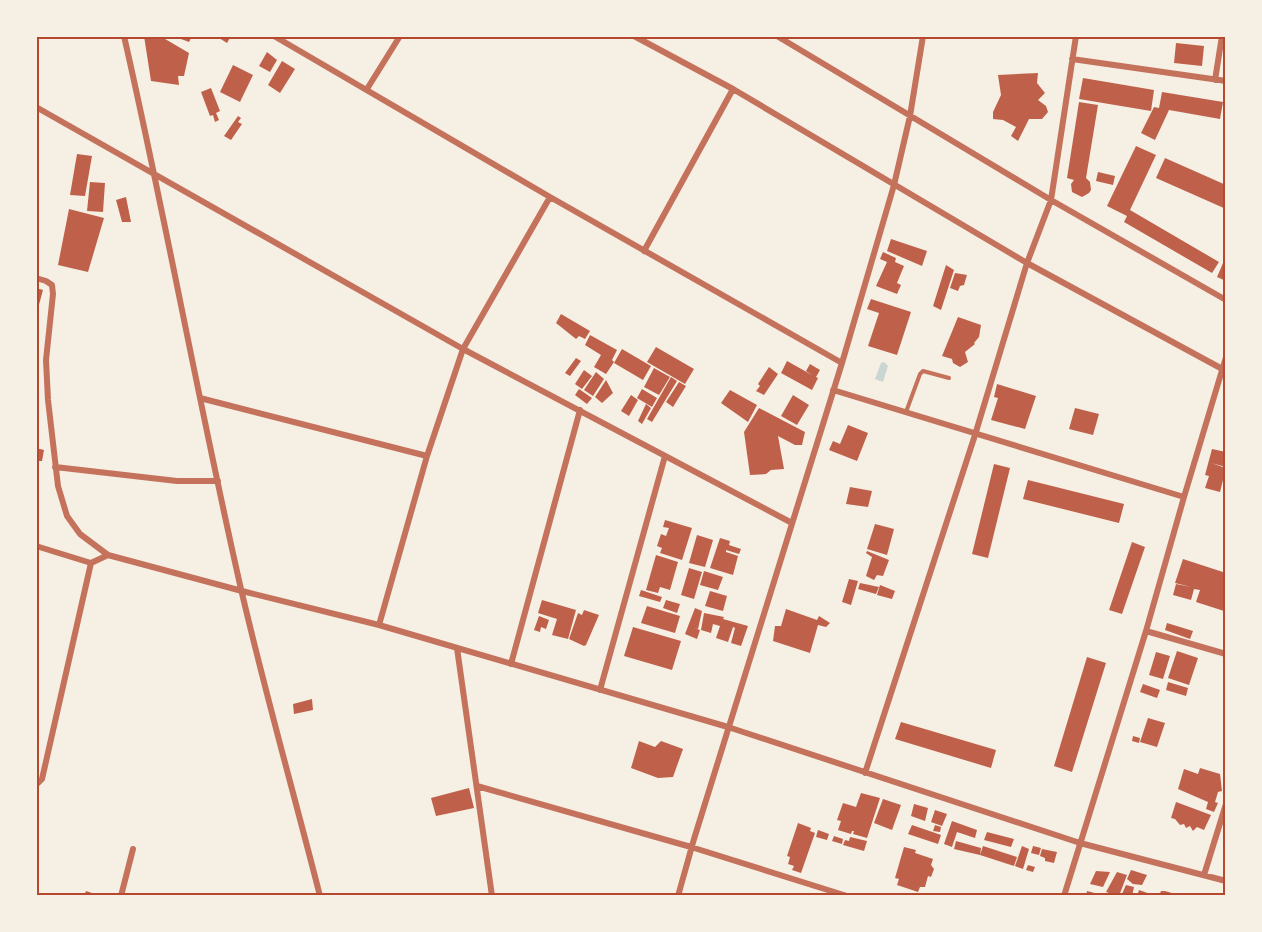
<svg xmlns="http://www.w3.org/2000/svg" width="1262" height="932" font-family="'Titillium Web',sans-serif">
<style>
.water{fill:#c9d6d2}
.building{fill:#bf614a}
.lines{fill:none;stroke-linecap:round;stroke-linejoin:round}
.service{stroke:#c5725c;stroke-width:4}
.minor{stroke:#c5725c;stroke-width:6}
.neatline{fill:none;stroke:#b5482f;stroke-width:2}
</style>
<rect width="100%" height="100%" fill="#f6efe4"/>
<path class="water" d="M884,362L888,366L883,382L875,379L881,363Z"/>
<path class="building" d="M144,36H160L189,53L184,76H178L179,85L151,81Z
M173,36H192L189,42Z
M216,36H231L227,43Z
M1176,43L1204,46L1202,66L1174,63Z
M267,52L277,60L270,72L259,66Z
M282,61L295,69L280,93L268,85Z
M233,65L253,75L240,102L220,92Z
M1038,73L1037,83L1045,93L1038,100L1046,106L1048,112L1042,119H1029L1018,141L1011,136L1016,127L1003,120L993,119V112L1001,95L998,75Z
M1083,78L1154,90L1151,111L1079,99Z
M211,88L220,111L216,113L219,120L215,122L213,115L210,116L201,92Z
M1162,92L1223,102L1220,119L1169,110L1155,140L1141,133L1154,107L1159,108Z
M1079,102L1098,105L1086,178L1090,182L1091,190L1089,193L1082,197L1072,192L1071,184L1074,180L1067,178Z
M238,116L241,118L238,122L242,124L231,140L224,136Z
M1136,146L1156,155L1130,210L1219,262L1212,273L1124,222L1127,216L1107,206Z
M77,154L92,156L85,196L70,195Z
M1165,158L1226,185V209L1156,178Z
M1098,172L1115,176L1113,185L1096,181Z
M90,182L105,183L103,212L87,211Z
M126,197L131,222H122L116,200Z
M69,209L104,218L88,272L58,265Z
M891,239L927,251L922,266L887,251Z
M883,252L896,258L895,262L904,266L897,283L901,285L897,294L876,286L887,262L880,259Z
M1226,256V281L1217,277Z
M946,265L954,270L941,310L933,306Z
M955,273L967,275L964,285L960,286L958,291L950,288Z
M36,288L43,290L37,312H36Z
M871,299L911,312L897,355L868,346L879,313L867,309Z
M561,314L590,331L585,339L579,336L576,339L556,323Z
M958,317L981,325L979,337L974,343L975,344L965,352L968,362L960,367L953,363L952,359L942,356Z
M590,335L617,350L612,360L614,362L606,374L594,367L601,355L585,345Z
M656,347L694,369L685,384L647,362Z
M622,349L651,366L643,380L614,363Z
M576,358L581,361L570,376L565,373Z
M787,361L812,375L806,371L810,364L820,370L816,377L818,378L812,390L781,373Z
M769,367L778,374L764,395L756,391L760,386L758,384Z
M654,368L670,377L659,395L644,387Z
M584,370L592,376L582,389L575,384Z
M596,372L604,379L593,396L584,390Z
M671,377L677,381L652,422L647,419Z
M606,380L613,393L602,403L595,397Z
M679,382L686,386L673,407L666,402Z
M997,384L1036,396L1025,429L991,420L998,398L994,397Z
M579,389L592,398L587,404L575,395Z
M642,389L657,398L652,407L637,398Z
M730,390L757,405L748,422L721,403Z
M631,395L638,400L629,416L621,411Z
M793,395L809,405L797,425L781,416Z
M646,404L651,408L642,424L638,421Z
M759,408L805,432L802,445H795L778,436L784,469L771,470L766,474L750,475L744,432Z
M1075,408L1099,414L1093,435L1069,429Z
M848,425L868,433L857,461L829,450L833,441L840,444Z
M36,448L44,450L42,461H36Z
M1212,449L1226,452V467L1211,463L1226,468L1220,492L1205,488L1209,476L1205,475Z
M994,464L1010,468L988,558L972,554Z
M1028,480L1124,504L1119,523L1023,499Z
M850,487L872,491L868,507L846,504Z
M665,520L692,528L682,560L660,553L662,548L657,546L661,534L666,536L669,528L663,527Z
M875,524L894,529L887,555L867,549Z
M697,535L713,540L705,567L689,563Z
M720,538L730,541L729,545L741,549L739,554L726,550V552L738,556L733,575L710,568Z
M1132,542L1145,547L1122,614L1109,610Z
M867,551L889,560L883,576L877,575L874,580L866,576L872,557L866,553Z
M656,555L678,562L670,590L660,587L658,593L646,590Z
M1183,559L1226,573V604L1224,611L1196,602L1200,590L1194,589L1191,600L1173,595L1176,584L1191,587L1175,583Z
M689,568L702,572L694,599L681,595Z
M704,571L723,577L718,590L700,585Z
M849,579L858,581L851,605L842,602Z
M860,583L879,587L876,594L858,589Z
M880,585L895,591L892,599L877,595Z
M641,590L662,597L660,602L639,596Z
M710,591L727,596L723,611L705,606Z
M542,600L576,610L568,639L552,635L557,619L538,613Z
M666,600L680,604L677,613L663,608Z
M647,606L680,616L675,633L641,623Z
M695,608L702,611L698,629L694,628L700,630L697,639L685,634Z
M786,609L817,620L819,616L830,623L826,627L818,625L810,653L773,641L775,626H781Z
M584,610L599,615L586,645L584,646L569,639L578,613L582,615Z
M704,613L724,617L723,619L748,626L741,646L731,643L735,628L733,627L728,642L716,638L720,626L713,624L711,633L701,630Z
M539,616L549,620L546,629L541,627L540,632L534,630Z
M1167,623L1193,631L1190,639L1165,630Z
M633,627L681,641L672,670L624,656Z
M1177,651L1198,658L1189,685L1168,678Z
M1156,652L1170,656L1163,679L1149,675Z
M1087,657L1106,663L1072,772L1054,766Z
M1168,682L1188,688L1186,696L1166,690Z
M1143,684L1160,690L1157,698L1140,692Z
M312,699L313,710L294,714L293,704Z
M1148,718L1165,723L1157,747L1140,742Z
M901,722L996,750L991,768L895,739Z
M1133,736L1140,738L1139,743L1132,741Z
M639,741L655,747L661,741L683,749L673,777L658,778L631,768Z
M1200,768L1220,774L1222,791L1218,792L1215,802L1218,803L1214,812L1206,809L1208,802L1178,789L1184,769L1198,774Z
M469,788L474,808L436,816L431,798Z
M861,793L880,798L867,838L853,834L854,831H852L851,834L838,830L841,821L837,820L843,803L856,807Z
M883,799L901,805L892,830L874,823Z
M1176,802L1211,815L1204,830L1197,827L1193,831L1190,826L1186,828L1184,824L1180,825L1175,819L1171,818Z
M914,804L928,808L925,821L911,816Z
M935,810L947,814L942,826L931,822Z
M952,821L977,830L975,838L957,832L952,847L944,844Z
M798,823L811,828L810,831L815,833L801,873L792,870L794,866L788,864L790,857L787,856Z
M912,825L941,835L938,844L908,834Z
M935,825L941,827L940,832L933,831Z
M818,830L829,834L827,840L816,837Z
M987,832L1014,839L1011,847L984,840Z
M834,836L843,839L842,844L832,841Z
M850,837L867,841L864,851L843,845L845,840L849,841Z
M956,841L981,848L980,855L954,849Z
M983,846L1017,857L1014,866L980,855Z
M1022,846L1029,849L1023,869L1015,866Z
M1033,846L1041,848L1039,855L1031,853Z
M904,847L916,850L915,853L933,859L931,865L934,869L931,877L928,876L925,887H920L918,892L897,885L899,879L895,878Z
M1042,849L1057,852L1054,863L1045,861V858L1040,856Z
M1028,865L1035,867L1033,872L1026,870Z
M1131,870L1147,875L1142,885L1133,884L1127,879Z
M1096,871L1110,872L1103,887L1090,884Z
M1117,872L1127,875L1119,896L1106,892Z
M1126,885L1134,887L1132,896H1121Z
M1139,890L1156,896H1137Z
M86,891L101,896H84Z
M1087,891L1102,895V896H1086Z
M1161,891H1165L1182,896H1159Z"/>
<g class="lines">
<path class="service" d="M906,412L920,374L923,371L949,378"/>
<path class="minor" d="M124,36C166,220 199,405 241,589C265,692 294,794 320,896
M274,36L550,197L842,363
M634,36L733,89L1027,263L1226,371
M777,36L1051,200L1226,300
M1072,59L1226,81
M1215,80L1222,36
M367,89L400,36
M36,107L463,349L792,523
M644,251L733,89
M36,278L46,281L52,285L53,294L46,360L48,400L58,486L67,516L80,534L108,555
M833,390L1184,497
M200,398L427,456
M55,467L177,481H218
M36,546L91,563L108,555L242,591L379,625L728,727L1080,843L1226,881
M379,625L427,456L463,349L550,197
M1146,631L1226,654
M457,648L492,896
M511,664L580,410
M600,690L665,456
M865,773L975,435L1027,263L1051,200L1076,36
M36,785L42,779L91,563
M477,786L691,847L847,896
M1204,875L1226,804
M121,896L133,849
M678,896L694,839L842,363L894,185L910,116L923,36
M1064,896L1146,631L1184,497L1226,357"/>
</g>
<rect width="1262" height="932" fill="none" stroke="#f6efe4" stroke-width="75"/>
<rect x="38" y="38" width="1186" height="856" class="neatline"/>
</svg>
